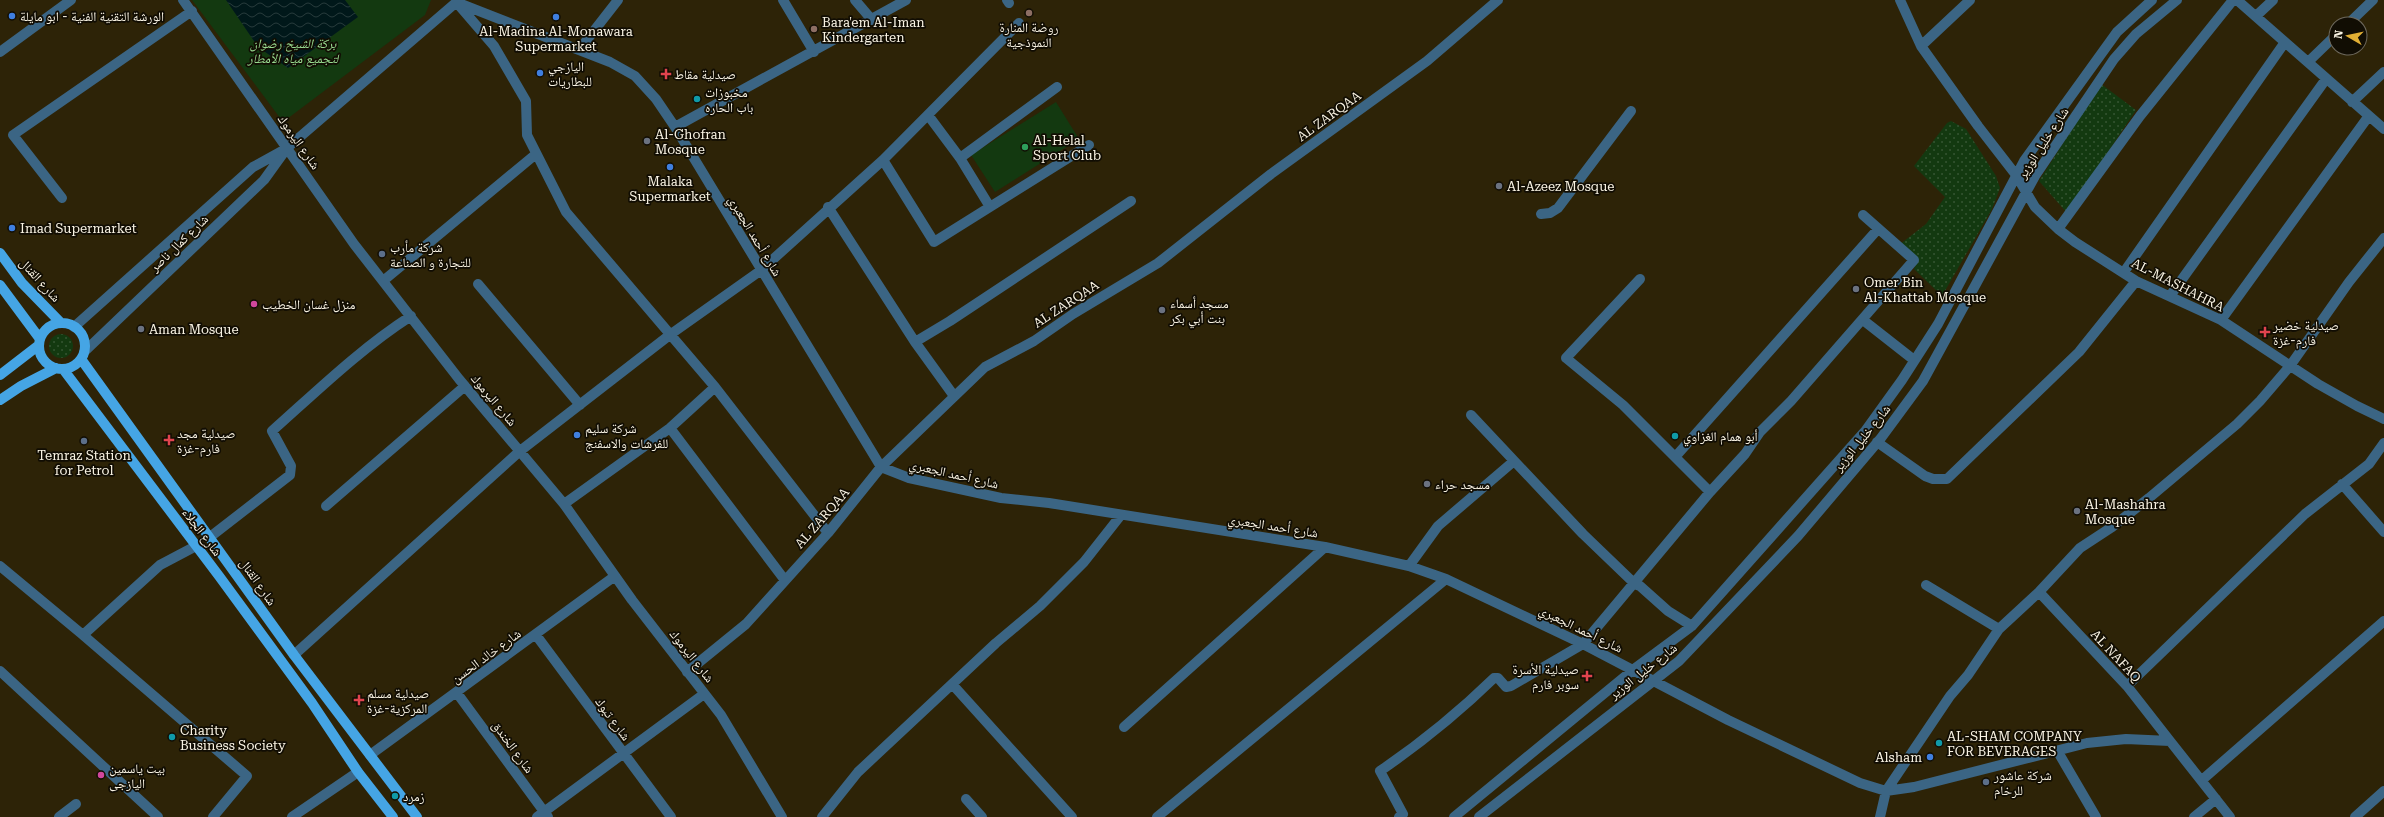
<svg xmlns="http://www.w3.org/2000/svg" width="2384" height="817" font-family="'Roboto Serif','Noto Naskh Arabic',serif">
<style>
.grass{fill:url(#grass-dots)}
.park{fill:#133910}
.water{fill:url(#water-waves)}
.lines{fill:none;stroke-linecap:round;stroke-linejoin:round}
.minor{stroke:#3b6584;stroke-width:10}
.major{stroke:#45a5e5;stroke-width:10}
.education-dot{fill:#8d6e63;stroke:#110d03;stroke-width:1.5}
.shop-dot{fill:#3f7fe0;stroke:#110d03;stroke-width:1.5}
.health-dot{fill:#e0444e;stroke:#110d03;stroke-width:1.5}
.culture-dot{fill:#0f9aa8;stroke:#110d03;stroke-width:1.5}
.worship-dot{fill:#6b7280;stroke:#110d03;stroke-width:1.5}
.leisure-dot{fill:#2e9e5b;stroke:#110d03;stroke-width:1.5}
.service-dot{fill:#5c6f8a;stroke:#110d03;stroke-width:1.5}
.hotel-dot{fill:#d1479c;stroke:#110d03;stroke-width:1.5}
.labels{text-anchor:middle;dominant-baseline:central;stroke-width:3.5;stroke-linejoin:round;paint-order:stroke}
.poi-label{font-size:13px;fill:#f9f3e3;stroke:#110d03;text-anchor:start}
.park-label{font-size:13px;font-style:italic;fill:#99dc91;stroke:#110d03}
.street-label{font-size:13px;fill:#f9f3e3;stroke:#110d03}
</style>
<defs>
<pattern id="grass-dots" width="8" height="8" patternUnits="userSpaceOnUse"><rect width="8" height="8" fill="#133910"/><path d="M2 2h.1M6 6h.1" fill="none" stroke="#365633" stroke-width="1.8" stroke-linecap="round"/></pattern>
<pattern id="water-waves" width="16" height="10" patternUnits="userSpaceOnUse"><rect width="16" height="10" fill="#00181a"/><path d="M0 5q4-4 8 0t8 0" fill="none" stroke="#263a3b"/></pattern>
</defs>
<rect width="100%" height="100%" fill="#2d2307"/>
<path class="grass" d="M2101,84L2136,110L2067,213L2039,181Z
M1951,121L1966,129L1996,176L2000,188L1992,209L1942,296L1914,269L1918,260L1899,245L1926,224L1945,197L1914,166L1947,123Z
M49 346a12 12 0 1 1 24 0a12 12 0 1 1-24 0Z"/>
<path class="park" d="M192,0H431L425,15L283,122Z
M1056,102L1079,139L995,192L971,155Z"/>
<path class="water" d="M226,0H345L358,17L288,68L258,47Z"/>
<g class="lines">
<path class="minor" d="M183,0L354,244L459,379L564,504L632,600L721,715L782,817
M783,0L814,52
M855,0L872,20
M1007,0L1009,3
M1900,0L1921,46L1978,126L2016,175L2035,207L2058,229L2075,242L2136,281L2221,320L2318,384L2357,406L2384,419
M2237,0L2384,129
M456,2L610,62L635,76L656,99L675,127L881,467L909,478L1001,498L1049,503L1325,547L1409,566L1446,579L1583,644L1728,720L1860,783L1886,791L1914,787L2087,743L2126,739L2170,741L2230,817
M457,3L494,46L526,101L527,135L566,212L715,387L828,533
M2256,16L2273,0
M2348,24L2373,0
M1921,46L1970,0
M579,50L618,0
M0,52L71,0
M2308,62L2336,35
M2352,102L2384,72
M928,115L960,158L990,207
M675,127L906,0
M960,158L1057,87
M883,160L934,242L1089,145
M62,198L13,135L192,11
M828,207L915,342L954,396
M1541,214L1550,213L1558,208L1631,111
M2058,229L2140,116L2233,0
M2124,272L2285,42
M1640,279L1566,358L1623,405L1710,492
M383,281L536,154
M478,284L580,405
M2170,296L2326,79
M1863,320L1914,360
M2221,320L2368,117
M74,327L253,167L284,150
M915,342L950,321L1131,201
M84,352L264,180L287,148L459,0
M1471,415L1583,534L1635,584L1640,586L1668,611L1692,626
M670,428L784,579
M1877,442L1925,476L1933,479H1947L2079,352L2136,281
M1676,456L1878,229
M2342,484L2384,532
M564,504L670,428L715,387
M326,506L465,386
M210,537L290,475L291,466L272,431C317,391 360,349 411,316
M0,566L83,635L160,565L196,546
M1409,566L1438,526L1514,461
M1926,585L1999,629
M2039,592L2127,686L2170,741
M83,635L247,776L213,817
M536,635L671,817
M294,655L520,451L671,334L760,271L883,160L1019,23
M0,671L158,817
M687,672L746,624L828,533L881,467L985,367L1034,341L1073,314L1158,263L1271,174L1427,61L1498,0
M952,684L1072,817
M2127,686L2305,514L2369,464L2384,443
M457,693L548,817
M1124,727L1325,547
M2058,752L2096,817
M370,755L615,576
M2202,780L2384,621
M966,799L982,817
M59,817L76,804
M292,817L358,772
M537,817L704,694
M822,817L858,772L996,643L1040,606L1084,562L1121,515
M1157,817L1446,579
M1399,817L1403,814L1380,771C1421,743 1458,713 1494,678H1498L1506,687L1511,686L1583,644L1710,492L1745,454L1760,432L1791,401L1914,260L1863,215
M1454,817L1634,669L1692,626L1866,430L1902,380L1938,324L2024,161L2117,32L2152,0
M1479,817L1679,661L1798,536L1881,438L1923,381L2035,176L2114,59L2136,34L2177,0
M1880,817L1886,791L1950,696L1968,675L1999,629L2039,592L2080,548L2112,527L2149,498L2237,424L2260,401L2290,366L2349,282L2384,238
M2194,817L2216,799
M2355,817L2384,791"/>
<path class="major" d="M0,253L22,283L61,323
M0,285L40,339
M39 346a23 23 0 1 1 46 0a23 23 0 1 1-46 0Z
M81,359L294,655L417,817
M63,369L219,576L312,703L358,772L393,817
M0,375L39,345
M0,400L21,386L56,368"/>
</g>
<g class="education-dot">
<circle cx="1029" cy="13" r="4"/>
<circle cx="814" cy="29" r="4"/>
</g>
<g class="shop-dot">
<circle cx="12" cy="16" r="4"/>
<circle cx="556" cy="17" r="4"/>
<circle cx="540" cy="73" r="4"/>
<circle cx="670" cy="167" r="4"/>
<circle cx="12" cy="228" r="4"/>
<circle cx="577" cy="435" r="4"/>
<circle cx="1930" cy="757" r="4"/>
</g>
<g class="health-dot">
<path d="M664 68h4v4h4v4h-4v4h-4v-4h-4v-4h4z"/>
<path d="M2263 326h4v4h4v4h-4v4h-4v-4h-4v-4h4z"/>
<path d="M167 434h4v4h4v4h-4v4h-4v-4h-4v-4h4z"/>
<path d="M1585 670h4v4h4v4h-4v4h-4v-4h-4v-4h4z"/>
<path d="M357 694h4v4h4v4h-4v4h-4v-4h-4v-4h4z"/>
</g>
<g class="culture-dot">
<circle cx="697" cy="99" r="4"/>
<circle cx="1675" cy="436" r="4"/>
<circle cx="172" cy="737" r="4"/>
<circle cx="1939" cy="743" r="4"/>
<circle cx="395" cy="796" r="4"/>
</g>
<g class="worship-dot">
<circle cx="647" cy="141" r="4"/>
<circle cx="1499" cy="186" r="4"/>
<circle cx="1856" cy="289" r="4"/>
<circle cx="1162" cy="310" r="4"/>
<circle cx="141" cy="329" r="4"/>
<circle cx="1427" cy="484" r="4"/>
<circle cx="2077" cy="511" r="4"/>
</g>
<circle class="leisure-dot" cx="1025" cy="147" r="4"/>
<g class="service-dot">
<circle cx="382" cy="254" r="4"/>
<circle cx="84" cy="441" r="4"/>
<circle cx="1986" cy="782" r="4"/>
</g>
<g class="hotel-dot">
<circle cx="254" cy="304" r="4"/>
<circle cx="101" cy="775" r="4"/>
</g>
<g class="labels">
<g class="poi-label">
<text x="20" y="16">الورشة التقنية الفنية - ابو مايلة</text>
<text x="822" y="22">Bara'em Al-Iman<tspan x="822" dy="15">Kindergarten</tspan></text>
<text x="1029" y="27" text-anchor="middle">روضة المنارة<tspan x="1029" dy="15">النموذجية</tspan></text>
<text x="556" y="31" text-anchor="middle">Al-Madina Al-Monawara<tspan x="556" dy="15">Supermarket</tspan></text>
<text x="548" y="66">اليازجي<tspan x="548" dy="15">للبطاريات</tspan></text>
<text x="674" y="74">صيدلية مقاط</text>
<text x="705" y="92">مخبوزات<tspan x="705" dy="15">باب الحاره</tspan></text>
<text x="655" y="134">Al-Ghofran<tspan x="655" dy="15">Mosque</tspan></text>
<text x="1033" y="140">Al-Helal<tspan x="1033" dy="15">Sport Club</tspan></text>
<text x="670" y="181" text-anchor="middle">Malaka<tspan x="670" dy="15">Supermarket</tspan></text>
<text x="1507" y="186">Al-Azeez Mosque</text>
<text x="20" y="228">Imad Supermarket</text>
<text x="390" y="247">شركة مأرب<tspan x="390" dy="15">للتجارة و الصناعة</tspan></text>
<text x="1864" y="282">Omer Bin<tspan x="1864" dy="15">Al-Khattab Mosque</tspan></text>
<text x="1170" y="303">مسجد أسماء<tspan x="1170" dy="15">بنت أبي بكر</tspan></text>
<text x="262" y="304">منزل غسان الخطيب</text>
<text x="2273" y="325">صيدلية خضير<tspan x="2273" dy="15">فارم-غزة</tspan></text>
<text x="149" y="329">Aman Mosque</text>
<text x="585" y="428">شركة سليم<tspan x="585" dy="15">للفرشات والاسفنج</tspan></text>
<text x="177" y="433">صيدلية مجد<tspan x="177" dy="15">فارم-غزة</tspan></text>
<text x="1683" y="436">أبو همام الغزاوي</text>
<text x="84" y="455" text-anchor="middle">Temraz Station<tspan x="84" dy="15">for Petrol</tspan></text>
<text x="1435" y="484">مسجد حراء</text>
<text x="2085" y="504">Al-Mashahra<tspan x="2085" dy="15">Mosque</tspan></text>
<text x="1579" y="669" text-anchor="end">صيدلية الأسرة<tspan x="1579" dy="15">سوبر فارم</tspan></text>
<text x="367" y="693">صيدلية مسلم<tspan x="367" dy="15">المركزية-غزة</tspan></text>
<text x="180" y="730">Charity<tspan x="180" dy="15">Business Society</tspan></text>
<text x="1947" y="736">AL-SHAM COMPANY<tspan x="1947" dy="15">FOR BEVERAGES</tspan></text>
<text x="1922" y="757" text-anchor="end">Alsham</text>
<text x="109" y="768">بيت ياسمين<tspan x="109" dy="15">اليازجى</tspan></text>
<text x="1994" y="775">شركة عاشور<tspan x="1994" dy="15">للرخام</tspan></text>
<text x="403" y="796">زمرد</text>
</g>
<g class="park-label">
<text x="293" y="43">بركة الشيخ رضوان<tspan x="293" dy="15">لتجميع مياه الأمطار</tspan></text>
</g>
<g class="street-label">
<text transform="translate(1329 116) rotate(-36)">AL ZARQAA</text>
<text transform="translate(299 142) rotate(55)">شارع اليرموك</text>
<text transform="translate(2043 143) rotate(-57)">شارع خليل الوزير</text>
<text transform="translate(755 236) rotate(59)">شارع أحمد الجعبري</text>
<text transform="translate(179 243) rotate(-44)">شارع كمال ناصر</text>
<text transform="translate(40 280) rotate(48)">شارع القنال</text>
<text transform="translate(2178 285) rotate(27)">AL-MASHAHRA</text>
<text transform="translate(1066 304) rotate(-33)">AL ZARQAA</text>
<text transform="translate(494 400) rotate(50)">شارع اليرموك</text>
<text transform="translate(1862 438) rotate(-51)">شارع خليل الوزير</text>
<text transform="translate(954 474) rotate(13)">شارع أحمد الجعبري</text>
<text transform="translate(822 518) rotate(-49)">AL ZARQAA</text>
<text transform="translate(1273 526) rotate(9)">شارع أحمد الجعبري</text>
<text transform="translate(202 532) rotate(53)">شارع الجلاء</text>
<text transform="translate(258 582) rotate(55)">شارع القنال</text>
<text transform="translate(1581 629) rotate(26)">شارع أحمد الجعبري</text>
<text transform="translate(486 656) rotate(-36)">شارع خالد الحسن</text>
<text transform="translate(692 656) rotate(52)">شارع اليرموك</text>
<text transform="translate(2116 656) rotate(47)">AL NAFAQ</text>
<text transform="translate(1643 671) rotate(-38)">شارع خليل الوزير</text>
<text transform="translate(613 719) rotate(54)">شارع تبوك</text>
<text transform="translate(513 747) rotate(54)">شارع الخندق</text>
</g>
</g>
<g transform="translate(2348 36) rotate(279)"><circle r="19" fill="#110d03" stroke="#6e695d"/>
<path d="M0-3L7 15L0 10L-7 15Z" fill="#e2af34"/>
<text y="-6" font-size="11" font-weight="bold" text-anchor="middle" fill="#f9f3e3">N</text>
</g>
</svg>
